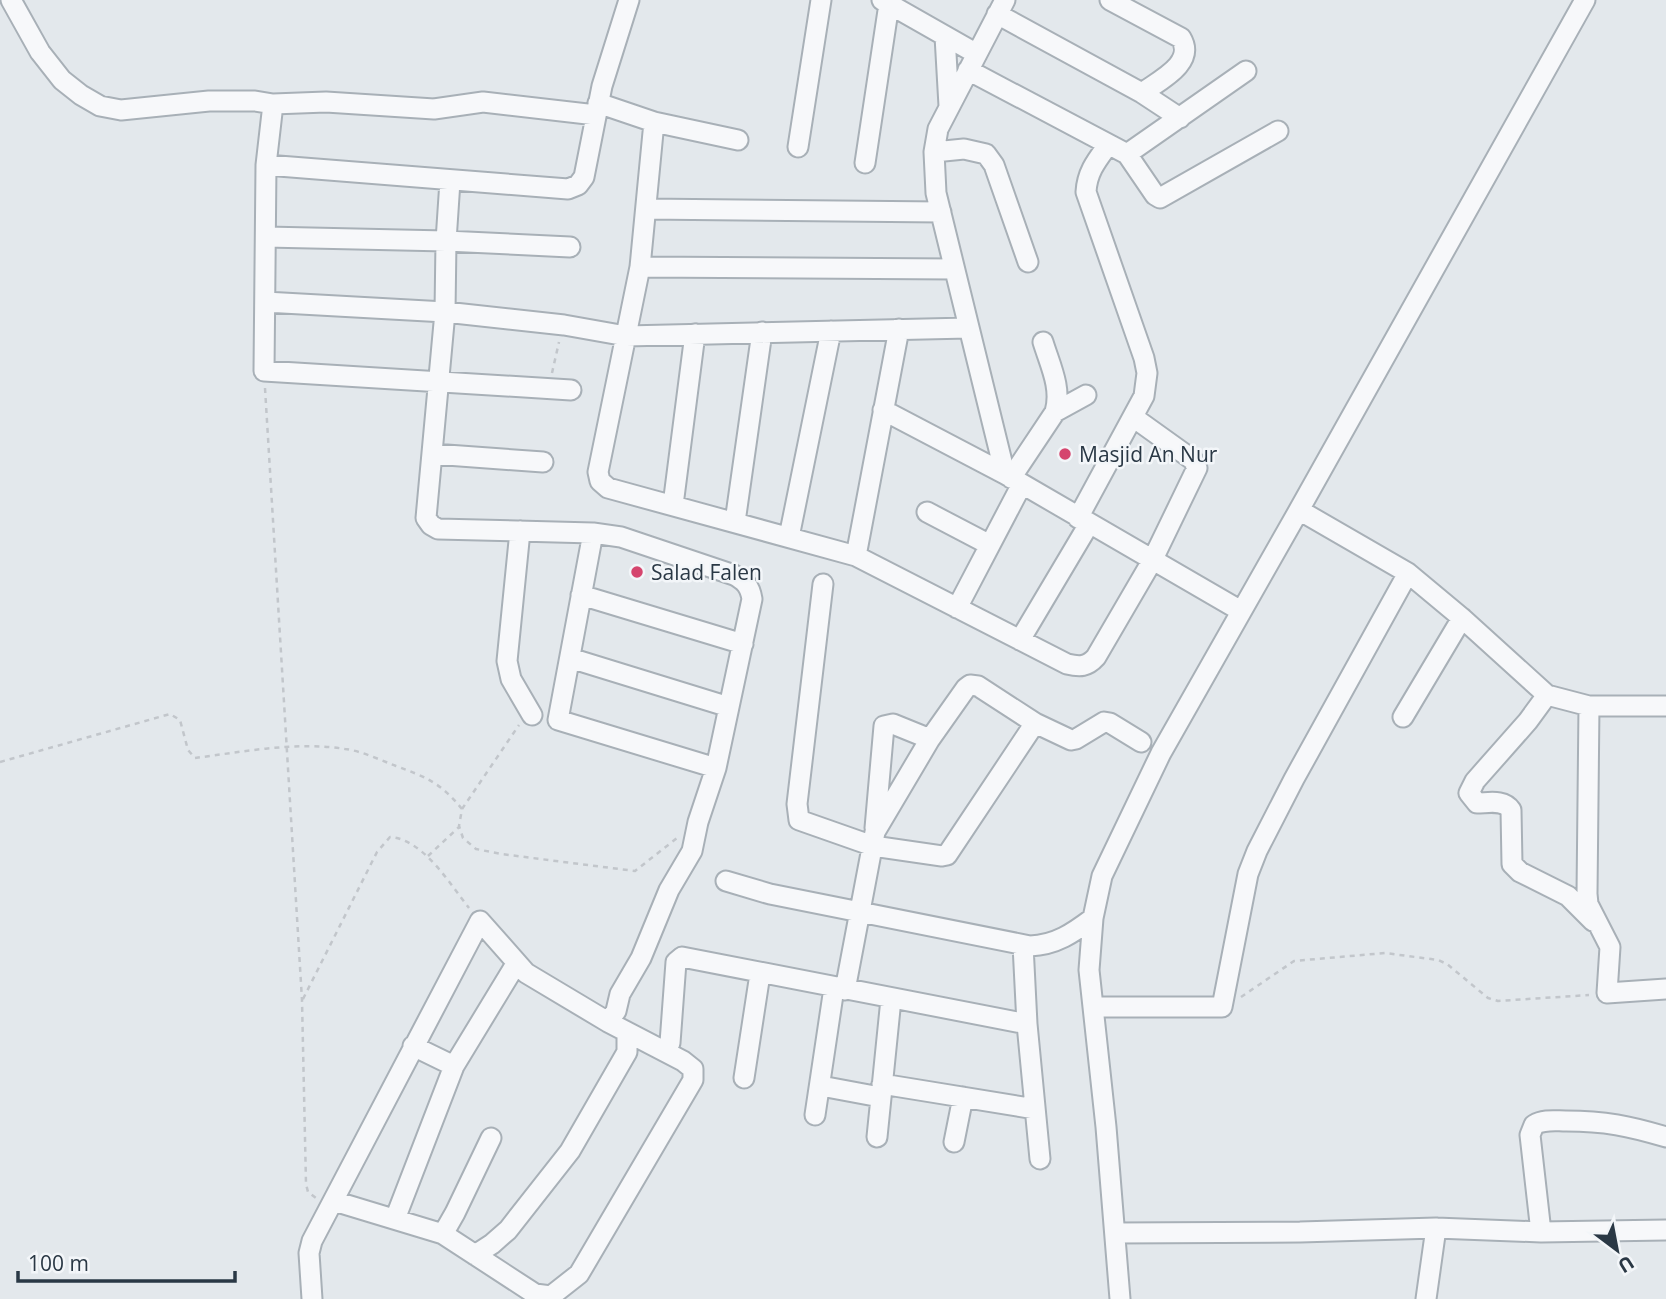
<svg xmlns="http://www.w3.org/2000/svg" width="1666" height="1299" font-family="'Open Sans',sans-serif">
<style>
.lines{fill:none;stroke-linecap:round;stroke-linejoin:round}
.minor-casing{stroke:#a8b0b7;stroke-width:23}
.path{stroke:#c2c6cb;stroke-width:2.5;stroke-dasharray:5 5;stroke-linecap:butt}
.minor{stroke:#f7f8fa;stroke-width:19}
.poi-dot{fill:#d5456e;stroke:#f3f6f9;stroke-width:2.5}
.labels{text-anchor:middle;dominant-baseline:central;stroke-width:5;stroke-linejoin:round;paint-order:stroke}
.poi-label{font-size:21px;fill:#2a3845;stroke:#f3f6f9;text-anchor:start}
</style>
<rect width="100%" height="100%" fill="#e3e8ec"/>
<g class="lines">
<defs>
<path id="minor" d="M11,0L40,52L62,80L81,95L100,106L121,110L209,101H255L273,104L326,102L434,109L483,102L596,115
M882,0L977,54
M1005,0L938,129L934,152L936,193L1005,474
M1110,0L1181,38C1196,63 1160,80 1142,93
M997,14L1142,93L1180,118
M945,36L949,106
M968,70L1127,154L1155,195L1160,198L1278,131
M598,103L654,122L738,140
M273,104L266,165L264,371L571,390
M654,122L640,267L598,472L600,481L608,488L856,556L1067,664C1080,667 1087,667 1096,657L1152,561L1197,468L1193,460L1133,417
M798,147L821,0
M934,152L964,149L986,154L994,165L1028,262
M1127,154L1246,71
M865,163L889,4
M266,165L568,189L578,185L584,177L602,86L629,0
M450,181L446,241L445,312L426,518L431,525L438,529L593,533L621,537L734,575C745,581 750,586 752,599L716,768L698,822L692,851L669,890L641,958L620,994L616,1011L608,1022
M646,209L941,212
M266,237L446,241L570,247
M640,267L954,269
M265,302L445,312L564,325L626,336L968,328
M883,410L1005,474L1241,611
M1055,412L1086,395
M433,454L543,462
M1011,478L1055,412C1062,388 1050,365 1043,342
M673,505L695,334
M1299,510L1408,573L1462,618L1547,695L1589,706H1666
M927,512L990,545
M1078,518L1144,396L1147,373L1144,358L1086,192C1087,172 1097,160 1108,145
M735,522L762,332
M520,531L507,661L511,679L532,715
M593,533L558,720L716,768
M789,537L831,331
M856,556L899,329
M823,584L797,804L799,820L873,846L942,856L947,855L1035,723
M581,595L743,644
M957,608L1022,484
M1020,640L1089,524
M570,658L729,707
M1547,695L1528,721L1475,781L1469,793L1477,803C1488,803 1504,799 1511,810L1512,864L1520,872L1568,896L1593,921
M1589,706L1587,894L1588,904L1610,947L1607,993L1666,989
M1403,717L1462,618
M875,828L884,726L893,724L930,739
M726,881L770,894L1030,946C1056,945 1073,933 1093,918
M1023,945L1027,1024L1040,1159
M845,990L875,832L930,739L966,688L970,685L978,686L1035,723L1071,740L1076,739L1104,722L1110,723L1141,742
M1093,1007H1222L1248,874L1257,851L1294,779L1408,573
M670,1043L676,962L682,957L1027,1024
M413,1046L454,1066L516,964
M744,1078L760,974
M882,1084L1035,1109
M821,1086L880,1097
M815,1115L834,988
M877,1137L891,999
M954,1142L963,1097
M395,1219L454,1066
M1541,1232L1530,1135L1534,1125C1544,1119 1555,1121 1566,1121C1605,1121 1629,1126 1666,1137
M1116,1233L1300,1232L1436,1228L1541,1232L1666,1230
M443,1234L455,1213L491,1138
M475,1255L492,1244L508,1230L570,1151L627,1052V1032
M312,1299L309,1253L312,1241L480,921L526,973L608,1022L683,1061L693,1069V1080L579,1274L551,1296L535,1294L443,1234L334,1201
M1120,1299L1106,1127L1089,970L1093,918L1102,876L1161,753L1299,510L1585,0
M1426,1299L1436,1228"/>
</defs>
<use href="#minor" class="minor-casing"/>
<path class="path" d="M552,373L559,342
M265,388L302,1000L306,1184L308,1192L316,1198
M0,762L170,714L180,720L188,750L195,758C241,752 299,741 345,749C362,751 380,760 396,766C426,777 441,783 462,809L459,826L463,838L476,849L501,854L635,871L677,838
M462,809L519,725
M428,856L459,827
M1241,997L1294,961L1385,953L1438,960L1447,964L1488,998L1498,1001L1589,995
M303,999L377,852L390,837C423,839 450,884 469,908"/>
<use href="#minor" class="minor"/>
</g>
<g class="poi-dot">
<circle cx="1065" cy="454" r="7"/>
<circle cx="637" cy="572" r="7"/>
</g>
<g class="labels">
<g class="poi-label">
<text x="1079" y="454">Masjid An Nur</text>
<text x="651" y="572">Salad Falen</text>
</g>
</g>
<g transform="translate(1617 1250) rotate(148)" stroke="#f3f6f9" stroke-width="5" paint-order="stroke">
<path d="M0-5L12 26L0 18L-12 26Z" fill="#2a3845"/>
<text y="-10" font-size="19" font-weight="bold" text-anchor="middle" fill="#2a3845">U</text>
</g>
<path d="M18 1271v10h217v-10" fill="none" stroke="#2a3845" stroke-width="3.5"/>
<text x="28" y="1271" font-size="21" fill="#2a3845" stroke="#f3f6f9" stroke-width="5" paint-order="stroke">100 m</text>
</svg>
